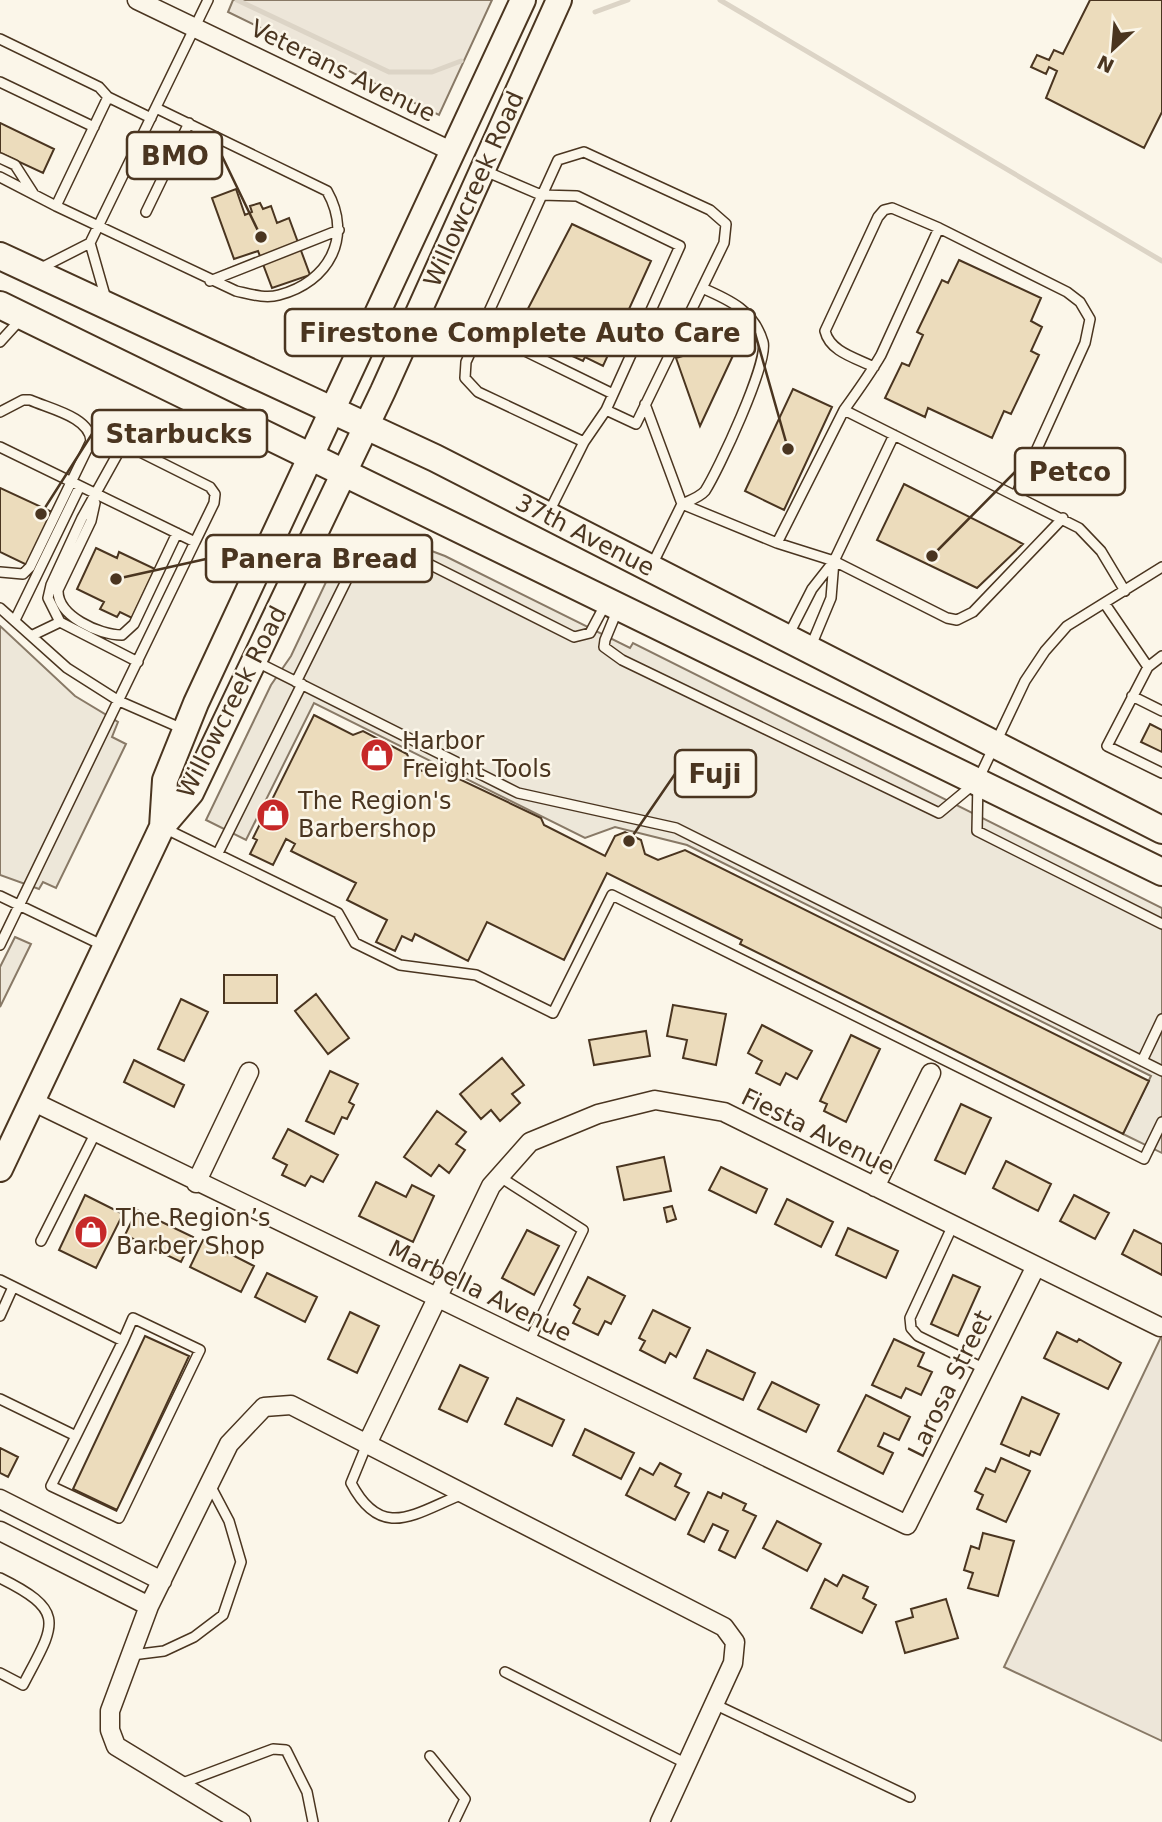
<svg xmlns="http://www.w3.org/2000/svg" width="1162" height="1822" font-family="'DejaVu Sans',sans-serif">
<style>
.green{fill:#ede6d9;stroke:#887966;stroke-width:2}
.parking{fill:#ede7d9;stroke:#887966;stroke-width:2}
.lines{fill:none;stroke-linecap:round;stroke-linejoin:round}
.stream{stroke:#dcd4c6;stroke-width:5}
.building{fill:#ecdcbc;stroke:#4a3520;stroke-width:2}
.lane-casing{stroke:#4a3520;stroke-width:12}
.street-casing{stroke:#4a3520;stroke-width:21}
.secondary-casing{stroke:#4a3520;stroke-width:28}
.primary-casing{stroke:#4a3520;stroke-width:30}
.lane{stroke:#fbf6e9;stroke-width:9}
.street{stroke:#fbf6e9;stroke-width:18}
.secondary{stroke:#fbf6e9;stroke-width:24}
.primary{stroke:#fbf6e9;stroke-width:26}
.labels{text-anchor:middle;dominant-baseline:central;stroke-width:5;stroke-linejoin:round;paint-order:stroke}
.street-label{font-size:24px;fill:#4a3520;stroke:#fbf6e9}
.poi-label{font-size:24px;fill:#4a3520;stroke:#fbf6e9;text-anchor:start}
.leader{fill:none;stroke:#4a3520;stroke-width:2.5}
.callout-dot{fill:#4a3520;stroke:#fbf6e9;stroke-width:2.5}
.callout{fill:#fbf6e9;stroke:#4a3520;stroke-width:2.5}
.callout-label{font-size:26px;text-anchor:middle;font-weight:bold;fill:#4a3520}
</style>
<rect width="100%" height="100%" fill="#fbf6e9"/>
<path class="green" d="M233,0H492L439,115L228,12Z
M1162,1335V1741L1004,1667Z"/>
<path class="parking" d="M382,536L397,538L445,556L630,648L633,643L1162,908V1153L1123,1134L1151,1076L687,845L615,827L585,838L314,703L246,840L206,820L271,685L291,656L326,582L358,546Z
M0,626L75,696L118,722L112,737L126,744L56,888L43,882L39,889L0,875Z
M15,937L31,944L0,1007V967Z"/>
<g class="lines">
<path class="stream" d="M237,0L389,72H432L461,61
M720,0L1162,261
M595,12L628,0"/>
</g>
<path class="building" d="M1090,0H1162V112L1144,148L1046,98L1057,71L1049,67L1046,74L1031,67L1037,55L1049,60L1054,50L1063,54Z
M0,123L54,149L43,173L0,153Z
M236,189L245,215L252,212L250,206L260,203L263,209L271,206L277,223L289,218L310,275L272,288L258,251L234,259L212,198Z
M572,224L651,261L603,366L585,357L583,361L535,339L534,342L526,338L520,324Z
M959,260L1041,298L1031,321L1042,327L1031,351L1039,355L1011,414L1004,411L992,438L928,408L925,417L885,398L902,363L909,366L923,335L917,332L942,280L948,283Z
M703,327L710,345L744,332L700,426L676,358L693,353Z
M793,389L832,407L784,510L745,491Z
M904,484L1023,544L977,588L877,540Z
M0,488L52,512L27,565L0,552Z
M96,548L117,558L119,552L155,569L132,618L120,612L117,617L100,609L104,602L77,589Z
M314,715L353,735L363,731L407,754L412,766L422,771L434,767L541,818L544,825L605,856L615,836L625,832L641,840L645,854L658,860L685,850L1149,1081L1123,1134L740,944L742,940L607,873L564,960L487,922L468,961L415,934L412,941L402,936L395,951L376,942L387,920L347,900L356,883L291,851L295,844L286,839L273,865L250,854L257,840L253,838Z
M1150,724L1162,730V752L1141,742Z
M224,975H277V1003H224Z
M316,994L349,1038L328,1054L295,1011Z
M181,999L208,1012L184,1061L158,1049Z
M673,1005L726,1014L716,1065L683,1058L687,1040L667,1036Z
M762,1025L812,1051L797,1079L786,1073L780,1085L756,1073L762,1061L748,1053Z
M646,1031L650,1056L594,1065L589,1040Z
M851,1035L880,1049L846,1122L824,1111L827,1104L820,1101Z
M502,1058L524,1085L512,1094L520,1103L500,1121L491,1110L481,1119L460,1094Z
M134,1060L184,1085L174,1107L124,1082Z
M330,1071L358,1084L349,1102L354,1105L347,1119L342,1117L334,1134L306,1121Z
M961,1104L991,1118L965,1174L935,1160Z
M437,1111L466,1132L456,1144L465,1150L449,1173L439,1165L431,1176L404,1157Z
M288,1129L338,1155L323,1182L311,1176L305,1186L282,1175L287,1165L273,1158Z
M664,1157L671,1191L624,1200L617,1167Z
M1006,1161L1051,1184L1038,1211L993,1188Z
M721,1167L767,1189L756,1213L709,1190Z
M376,1182L406,1197L412,1185L434,1196L413,1242L359,1216Z
M85,1195L123,1214L96,1268L59,1250Z
M1074,1195L1109,1213L1095,1239L1060,1221Z
M787,1199L833,1222L821,1247L775,1224Z
M672,1206L676,1219L667,1222L664,1208Z
M137,1210L193,1237L181,1262L125,1235Z
M848,1228L898,1251L886,1278L836,1255Z
M527,1230L559,1246L534,1295L502,1278Z
M1134,1230L1162,1244V1275L1122,1254Z
M203,1240L254,1266L241,1292L190,1267Z
M267,1273L317,1297L305,1322L255,1297Z
M953,1275L980,1287L958,1336L931,1324Z
M588,1277L625,1296L611,1324L605,1321L598,1335L573,1323L580,1309L574,1305Z
M653,1310L690,1328L676,1357L670,1353L665,1363L640,1350L645,1341L639,1338Z
M350,1312L379,1326L357,1373L328,1359Z
M1057,1332L1077,1342L1079,1339L1121,1363L1108,1389L1044,1358Z
M145,1336L189,1356L117,1510L73,1489Z
M894,1339L924,1353L918,1366L932,1372L921,1395L906,1388L901,1398L872,1385Z
M707,1350L755,1373L743,1400L694,1378Z
M460,1365L488,1378L467,1422L439,1409Z
M772,1382L819,1405L806,1432L758,1409Z
M866,1395L910,1417L899,1440L884,1433L878,1446L893,1453L883,1474L838,1451Z
M1022,1397L1059,1414L1040,1455L1031,1451L1029,1456L1001,1444Z
M517,1398L564,1420L552,1446L505,1424Z
M585,1429L634,1453L621,1479L573,1455Z
M0,1448L18,1457L8,1477L0,1473Z
M1001,1458L1030,1471L1006,1522L977,1509L983,1495L975,1491L986,1468L995,1472Z
M660,1463L681,1474L675,1486L689,1493L675,1520L626,1495L640,1468L653,1475Z
M708,1492L721,1498L723,1493L746,1504L743,1510L756,1516L735,1558L719,1550L728,1531L713,1524L704,1542L688,1534Z
M777,1521L821,1544L807,1571L763,1548Z
M983,1533L1014,1541L998,1596L968,1588L973,1573L964,1570L971,1546L979,1549Z
M843,1575L868,1587L863,1598L876,1605L862,1633L811,1608L825,1579L837,1586Z
M946,1599L958,1638L905,1653L896,1622L913,1617L911,1609Z"/>
<g class="lines">
<defs>
<path id="lane" d="M0,39L99,87L108,97
M0,82L94,127
M151,118L108,97L56,206L236,291C250,294 265,299 279,295C329,282 353,237 327,191L156,108
M0,158L15,165L33,193
M485,171L541,195L577,196L680,246L606,410L584,442L548,514
M0,177L56,206
M146,212L189,123
M939,228L1067,292L1080,302L1090,319L1085,343L1016,495
M90,243L106,299
M39,269L90,243L208,0
M210,281L339,230
M480,329L613,394
M0,342L20,320
M874,367C856,358 830,352 825,331L878,217L884,210L892,208L939,228L881,355C870,374 857,392 844,410L1079,528L1101,551L1125,591
M645,404L682,504L651,567
M0,412L23,400H30C50,409 90,417 91,441L30,567L23,574L0,572
M584,442L478,392L465,378L466,362L558,160L584,152L710,210L726,224L724,243L636,424L606,410
M0,447L195,542L0,945
M95,503L91,521L58,590C57,616 99,635 122,635L134,624L177,533
M682,504C689,501 700,497 705,491C718,471 769,362 763,342C754,311 730,300 702,288
M682,504L777,543L844,410
M777,543L834,561L947,618L957,620L973,612L1063,518
M834,561L894,435
M1162,567L1067,626L1045,651L1025,681L978,780L977,831L1162,924
M1105,604L1148,667L1107,746L1162,773
M0,608L67,668L119,701L183,729
M617,611L605,640L604,647L622,660L939,813L974,784
M15,620L80,486
M789,634L812,589L834,561L831,598L811,646
M33,635L60,622
M255,661L518,793L676,828L1162,1071
M138,662L60,622L48,598L51,585L82,518L122,446L130,447L210,487L215,494L214,503L195,542
M1148,667L1162,656
M296,682L356,561L374,549L395,547L574,637L590,633L606,603
M1132,696L1162,711
M164,828L338,913L355,943L400,965L476,975L553,1013L612,895L1144,1159L1162,1122
M218,853L302,684
M0,896L104,946
M1142,1061L1162,1019
M500,1177L583,1230L529,1342
M953,1225L910,1318L911,1328L918,1336L985,1369
M41,1241L96,1132
M0,1280L123,1341L76,1436L0,1399
M0,1316L13,1287
M76,1436L51,1486L119,1518L200,1350L133,1318L123,1341
M367,1444L351,1483C382,1542 415,1513 463,1494
M0,1578C69,1612 54,1625 23,1685L0,1673
M132,1655L164,1651L194,1637L223,1615L241,1562L229,1521L210,1485
M505,1672L687,1764
M714,1704L910,1797
M430,1756L465,1799L454,1822
M180,1784L273,1749L286,1750L307,1792L313,1822"/>
<path id="street" d="M137,0L451,151
M32,1101L907,1525L1036,1266
M196,1183L249,1072
M875,1187L931,1073
M367,1444L491,1186L530,1142L598,1114L655,1100L724,1112L1160,1327
M0,1499L162,1581
M0,1531L149,1606
M241,1822L116,1746L110,1730V1711L149,1606L229,1444L264,1407L291,1405L724,1627L735,1642L733,1663L660,1822"/>
<path id="secondary" d="M162,827L165,780L196,703L523,0
M0,1169L162,827L191,793L383,391L559,0"/>
<path id="primary" d="M0,256L435,458L1162,830
M0,305L1162,872"/>
</defs>
<use href="#lane" class="lane-casing"/>
<use href="#street" class="street-casing"/>
<use href="#secondary" class="secondary-casing"/>
<use href="#primary" class="primary-casing"/>
<use href="#lane" class="lane"/>
<use href="#street" class="street"/>
<use href="#secondary" class="secondary"/>
<use href="#primary" class="primary"/>
</g>
<defs>
<symbol id="shop-disc" viewBox="-11 -11 22 22"><circle r="9.5" fill="#c62828" stroke="#fbf6e9"/><path d="M-5-2.5h2.3a2.7 3.5 0 0 1 5.4 0H5L5.5 6h-11ZM-1.5-2.5h3a1.5 2.3 0 0 0-3 0Z" fill="#fff"/></symbol>
</defs>
<g fill-rule="evenodd">
<use href="#shop-disc" x="358" y="736" width="38" height="38"/>
<use href="#shop-disc" x="254" y="796" width="38" height="38"/>
<use href="#shop-disc" x="72" y="1213" width="38" height="38"/>
</g>
<g class="labels">
<g class="street-label">
<text transform="translate(343 71) rotate(26)">Veterans Avenue</text>
<text transform="translate(474 189) rotate(-66)">Willowcreek Road</text>
<text transform="translate(585 535) rotate(27)">37th Avenue</text>
<text transform="translate(232 702) rotate(-63)">Willowcreek Road</text>
<text transform="translate(818 1132) rotate(26)">Fiesta Avenue</text>
<text transform="translate(480 1291) rotate(26)">Marbella Avenue</text>
<text transform="translate(950 1384) rotate(-64)">Larosa Street</text>
</g>
<g class="poi-label">
<text x="402" y="741">Harbor<tspan x="402" dy="28">Freight Tools</tspan></text>
<text x="298" y="801">The Region's<tspan x="298" dy="28">Barbershop</tspan></text>
<text x="116" y="1218">The Region’s<tspan x="116" dy="28">Barber Shop</tspan></text>
</g>
</g>
<path class="leader" d="M261 237L222 156M788 449L755 333M41 514L92 434M932 556L1015 472M116 579L206 559M629 841L675 774"/>
<g class="callout-dot">
<circle cx="261" cy="237" r="7"/>
<circle cx="788" cy="449" r="7"/>
<circle cx="41" cy="514" r="7"/>
<circle cx="932" cy="556" r="7"/>
<circle cx="116" cy="579" r="7"/>
<circle cx="629" cy="841" r="7"/>
</g>
<g class="callout">
<rect x="127" y="132" width="95" height="47" rx="7"/>
<rect x="285" y="309" width="470" height="47" rx="7"/>
<rect x="92" y="410" width="175" height="47" rx="7"/>
<rect x="1015" y="448" width="110" height="47" rx="7"/>
<rect x="206" y="535" width="226" height="47" rx="7"/>
<rect x="675" y="750" width="81" height="47" rx="7"/>
</g>
<g class="callout-label">
<text x="175" y="165">BMO</text>
<text x="520" y="342">Firestone Complete Auto Care</text>
<text x="179" y="443">Starbucks</text>
<text x="1070" y="481">Petco</text>
<text x="319" y="568">Panera Bread</text>
<text x="715" y="783">Fuji</text>
</g>
<g transform="translate(1113 49) rotate(206)" stroke="#fbf6e9" stroke-width="5" paint-order="stroke">
<path d="M0-5L12 26L0 18L-12 26Z" fill="#4a3520"/>
<text y="-10" font-size="19" font-weight="bold" text-anchor="middle" fill="#4a3520">N</text>
</g>
</svg>
